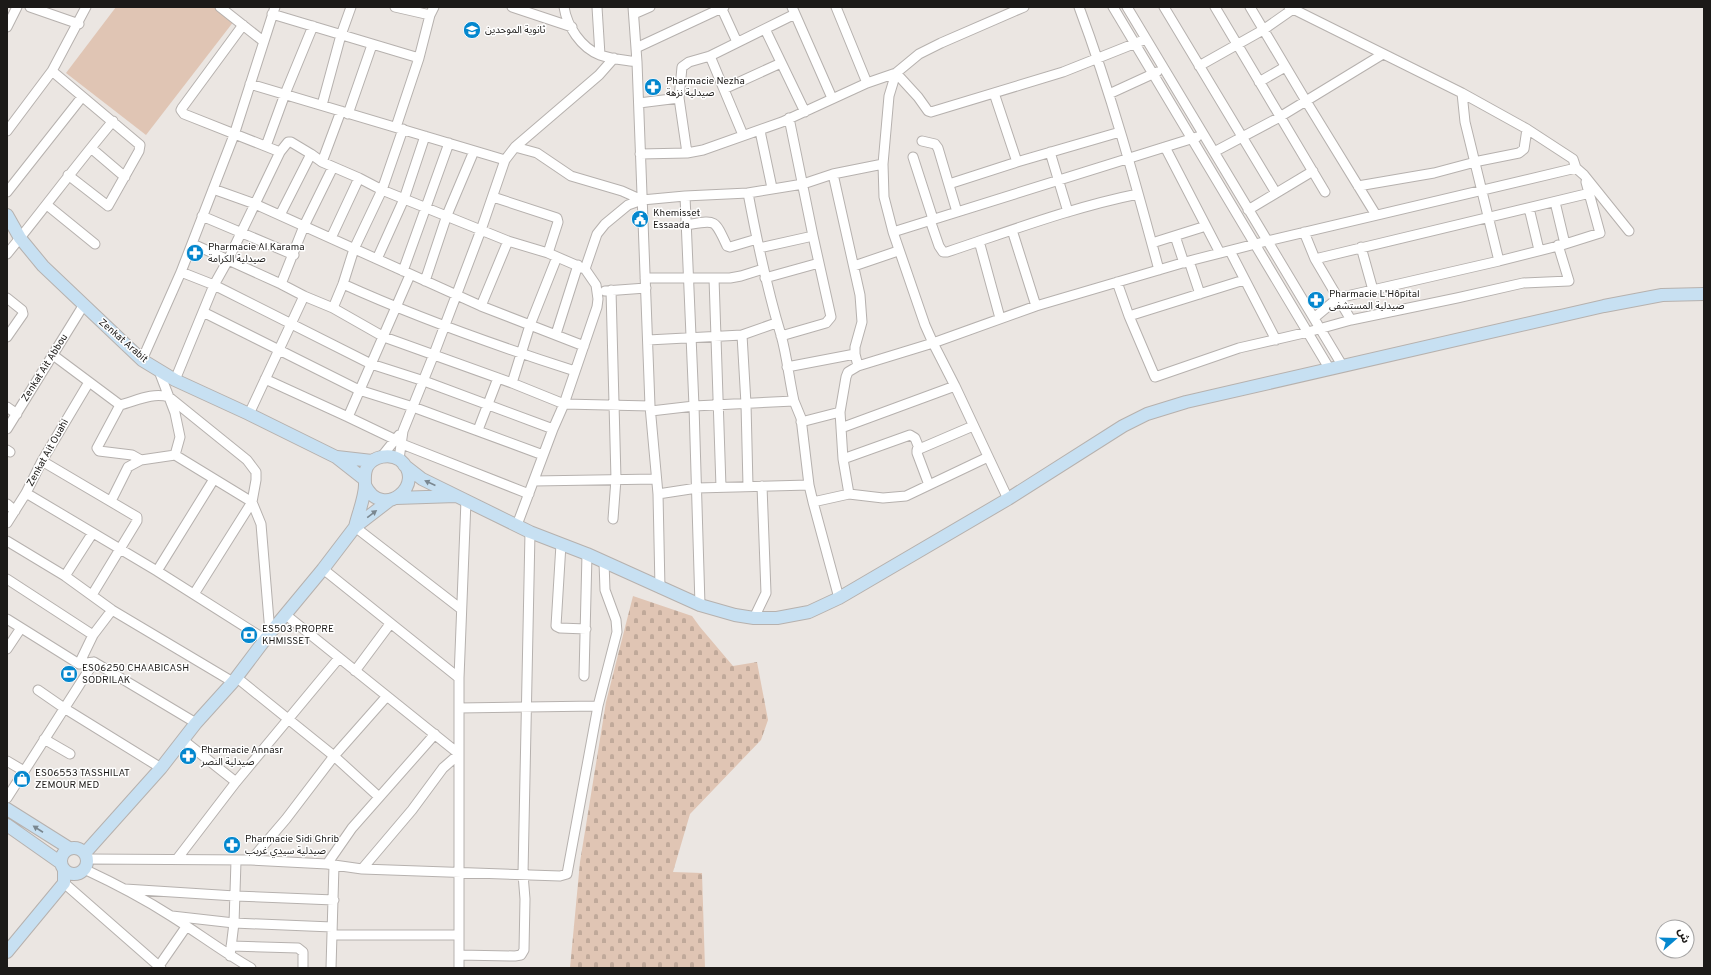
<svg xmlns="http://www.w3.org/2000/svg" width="1711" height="975" font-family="Overpass,'Noto Sans Arabic',sans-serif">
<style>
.grass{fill:#e0c5b4}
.cemetery{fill:url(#cemetery-stones)}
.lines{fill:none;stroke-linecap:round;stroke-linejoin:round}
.street-casing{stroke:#b6b1ae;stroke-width:11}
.secondary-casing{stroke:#b6b1ae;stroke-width:14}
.street{stroke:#fff;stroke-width:9}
.secondary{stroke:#c7e0f2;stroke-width:12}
.oneway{fill:#7a8790}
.labels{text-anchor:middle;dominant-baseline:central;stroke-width:3;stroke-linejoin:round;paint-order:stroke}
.poi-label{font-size:10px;fill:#1c1a18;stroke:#fff;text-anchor:start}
.street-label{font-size:10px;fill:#1c1a18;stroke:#fff}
</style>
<defs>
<pattern id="cemetery-stones" width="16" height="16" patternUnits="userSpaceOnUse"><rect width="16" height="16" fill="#e0c5b4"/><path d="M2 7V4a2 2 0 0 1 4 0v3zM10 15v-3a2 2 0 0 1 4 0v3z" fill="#c0a99a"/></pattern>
</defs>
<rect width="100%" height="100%" fill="#ebe6e2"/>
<path class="grass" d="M116,7H215L234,21L146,135L66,73Z"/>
<path class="cemetery" d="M633,596L692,616L700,627L733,666L757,662L768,720L761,740L690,814L673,872L702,873L705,968H570L580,862L606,702Z"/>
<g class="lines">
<defs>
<path id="street" d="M30,7L79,24
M220,7L263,41
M395,7L430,15
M512,7L572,27
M564,7C567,26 581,48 600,55C611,59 625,60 637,62
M597,7L600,55
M633,7L637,62L650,406L658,494L660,588
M721,7L737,42
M792,7L832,98
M836,7L867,83
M1079,7C1111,93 1135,181 1159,270
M1113,7L1329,368
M1127,7L1342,365
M1164,7L1276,193
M1215,7L1325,192
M1250,7L1306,101L1376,215
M1289,7L1462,93L1527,129L1573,159L1576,168L1584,175L1629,231
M272,14L419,58
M634,14L650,7
M243,25L182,108L181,110L184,114L280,152L288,142H291L311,154L322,162L359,178L382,190L508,241L548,253L585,269L596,285L598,299L597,307L564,404L553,429L517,525
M7,27L17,7
M765,29L805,112
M636,48L724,7
M710,56L743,135
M1199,66L1263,30L1293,9
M52,71L140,145L139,151L108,206L68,175
M1259,82L1285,67
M250,84L505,160
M724,89L781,63
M994,93L1017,162
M1462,93L1465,122L1499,261
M1109,94L1157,72
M639,103L679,98
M322,105L341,35L351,7
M348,114L372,45
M396,127L419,58L430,15L434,7
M7,131L52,71L86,7
M760,131L772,188
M922,141L935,144L938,148L957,212
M266,146L285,94L313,26
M515,147L537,153L571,176L622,191L642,200
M1165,147L1220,253
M91,148L125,177
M1050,152L1068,212
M1214,152L1278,118L1383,54
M687,153L679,98L682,67L689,62L710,56L795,14
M640,154L687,153L703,150L782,122L867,83L896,73L918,97L928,111L931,112L1063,72L1146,39
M913,157L933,219
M322,162L341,111
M833,174L860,295L862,322L855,347V354L858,366
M949,184L1017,162L1120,132
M1358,186L1434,173L1479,161L1519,153L1524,149L1527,129
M213,189L255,204L481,306L584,346
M7,192L82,97
M685,196L694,406L700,605
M493,197L557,218L558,222L548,253
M1555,202L1565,244
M47,205L95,244
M1529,208L1539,250
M1248,210L1313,171
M280,215L311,154
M202,216L294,255
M930,220L939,246L943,252H947C1010,231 1073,207 1138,194
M686,225C716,220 714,218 727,246L730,247L757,239
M1012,230L1036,306
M893,232L1197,137
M1304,232L1315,259L1351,320
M1175,236L1184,263
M331,238L359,178
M979,241L1000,318
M1152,243L1206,226
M193,244L281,284L304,296L333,308L384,337L512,383L564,404L650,406
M1361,247L1373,290
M759,248L813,236
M1230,251L1276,340
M7,254C43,210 76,165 113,121
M377,259L404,199L425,136
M1315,259L1590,193
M1189,261L1200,294
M854,266L898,251
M585,269L597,234L605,224L628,205L642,200L685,196L748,193L803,184L833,174L883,164
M403,271L449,143
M181,272L214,285L371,364L424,381L553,429
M645,278H730L741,276L763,269
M714,278L721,487
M765,278L819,263
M425,281L447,215L474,151
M1117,282L1129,316L1155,377L1239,348L1308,332L1351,320L1457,298L1523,283L1569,281L1558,245
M281,284L304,226L333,167
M343,284C418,318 497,346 575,371
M611,290L616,479L613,519
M605,291L646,288
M7,298L22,310L23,314L7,337
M481,306L508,241
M333,308L343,284L354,249L382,190L403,129
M203,312L359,390L413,407L543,455
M1129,316L1244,280
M1314,318L1338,298L1499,261L1562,245L1600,233L1586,182
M556,334L578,265
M742,335L746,404L748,486
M781,336L826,323L831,317L813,236L789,118
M648,340L742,335L776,323
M53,355L120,405
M142,360L181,272L234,135L275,7
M787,367L855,354
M159,371L175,413L180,437L175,455
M265,379L348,417L410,275
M175,380L214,285L228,260L280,152
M512,383L530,325L557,257
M7,407L17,414
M651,411L694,406L794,401C789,379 787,356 781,335C767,289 757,241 748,193
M249,414L304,296
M348,417L394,439
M801,422L840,412
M841,428L955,386
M7,429L83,306
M478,430L498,378
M402,444L529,494
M7,450L10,452
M382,456L399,435
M988,457L906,496L883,498L849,494L843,459L840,412L846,377L848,372L858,366L933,343L1036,306L1189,261L1267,241L1576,168
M399,459L403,431L434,354L481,230L505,160L515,147L599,75L614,58
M843,459L910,435L915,438L919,448
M141,460L132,455L99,451L97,448L120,405C136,401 152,392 169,397L247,460L256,472V480L252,502L194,594
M42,461L137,517V521L92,595
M534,481L656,479
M809,485L813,502L849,494
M929,485L917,453V450L973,426
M26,493L157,571L266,640
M658,494L697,488L809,485L801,418L794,401
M1008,499L955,386L933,343L925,325L893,232L884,197L883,164L889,96L896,73L919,54L941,43L1024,7
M111,501L128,467L141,460L175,455L252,502L261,524L270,633
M813,502L839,598
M7,504L15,511
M7,523L26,493L42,461L89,382
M355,527L461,609
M7,541L65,576L112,610L233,682
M561,544L556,626L560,628L586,629
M323,569L459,678
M157,571L214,479
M65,576L92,534
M7,579L93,635
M286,615L459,754L443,768L412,810L362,869
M754,618L766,593L762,486
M7,619L79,664L94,662L196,723
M7,649L21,628
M79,664L93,635L112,610
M355,671L390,624
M584,676L587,554
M236,677L334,756L379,797
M38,690L64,708L161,768
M459,708L598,706
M44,739L70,754
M183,740L236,782
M7,761L24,771
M7,798L94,662
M87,859L251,860L327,864L362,869L560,876L567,874L598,706L617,632L616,620L605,590L604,562
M177,859L236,782L339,658
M251,860L286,819L334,756L387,696
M327,864L352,828L435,734
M84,869C114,883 143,898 171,916C198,933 223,952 251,968
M64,883L161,968
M125,889L235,896L334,900
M172,916L234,923L332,927
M332,935H459
M231,946L298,948L303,952V968
M459,955L515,956L521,955L524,950L525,899L523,874L530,532
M230,956L234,923L236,861
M159,966L186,927
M331,968L334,865
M459,968V678L466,500"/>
<path id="secondary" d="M7,215L20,238L43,266L142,360L175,380L249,414L336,457L364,479
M337,457L372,461
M404,465L422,479L530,532L587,554L700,605L735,615L754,618H777L809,612L839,598L1008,499L1123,426L1147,414L1186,402L1604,306L1662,295L1704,294
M396,498L456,496
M355,527C358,514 365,497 365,485C365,478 364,473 367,467C373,456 390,453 400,460C428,483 383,522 365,485
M7,809L69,848
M7,825L61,863
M61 861a13 13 0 1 1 26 0a13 13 0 1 1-26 0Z
M85,853L161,768L196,723L233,682L270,633L323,569L355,527L390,500
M7,952L64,883V869"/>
</defs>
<use href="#street" class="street-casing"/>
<use href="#secondary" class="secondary-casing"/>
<use href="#street" class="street"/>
<use href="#secondary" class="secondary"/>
</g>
<defs><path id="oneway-solid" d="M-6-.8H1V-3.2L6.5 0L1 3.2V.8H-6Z"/></defs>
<g class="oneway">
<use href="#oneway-solid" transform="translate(430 483) rotate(-155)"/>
<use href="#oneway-solid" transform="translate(372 514) rotate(-37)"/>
<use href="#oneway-solid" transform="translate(38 829) rotate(-147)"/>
</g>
<defs>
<symbol id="school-disc" viewBox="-11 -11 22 22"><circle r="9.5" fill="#0487ce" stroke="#fff"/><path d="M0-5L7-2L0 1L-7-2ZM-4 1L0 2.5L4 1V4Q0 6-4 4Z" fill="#fff"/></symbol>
<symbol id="pharmacy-disc" viewBox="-11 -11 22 22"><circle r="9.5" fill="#0487ce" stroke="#fff"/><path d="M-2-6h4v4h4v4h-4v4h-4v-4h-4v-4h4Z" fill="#fff"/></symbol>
<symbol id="civic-disc" viewBox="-11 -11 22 22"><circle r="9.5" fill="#0487ce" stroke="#fff"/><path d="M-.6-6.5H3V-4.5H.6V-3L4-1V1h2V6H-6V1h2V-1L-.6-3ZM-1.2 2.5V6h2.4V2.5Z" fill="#fff"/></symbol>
<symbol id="bank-disc" viewBox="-11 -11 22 22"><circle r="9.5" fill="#0487ce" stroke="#fff"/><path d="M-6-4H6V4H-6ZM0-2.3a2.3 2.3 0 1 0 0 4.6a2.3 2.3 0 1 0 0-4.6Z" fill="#fff"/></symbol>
<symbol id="shop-disc" viewBox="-11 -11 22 22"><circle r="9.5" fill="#0487ce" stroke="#fff"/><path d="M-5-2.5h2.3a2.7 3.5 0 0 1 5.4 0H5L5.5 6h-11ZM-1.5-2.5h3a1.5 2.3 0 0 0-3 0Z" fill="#fff"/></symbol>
</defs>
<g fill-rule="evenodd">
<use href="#school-disc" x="462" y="20" width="20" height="20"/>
<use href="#pharmacy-disc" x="643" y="77" width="20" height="20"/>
<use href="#civic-disc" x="630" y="209" width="20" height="20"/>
<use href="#pharmacy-disc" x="185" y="243" width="20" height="20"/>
<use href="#pharmacy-disc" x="1306" y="290" width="20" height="20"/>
<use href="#bank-disc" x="239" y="625" width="20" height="20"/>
<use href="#bank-disc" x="59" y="664" width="20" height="20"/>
<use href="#pharmacy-disc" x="178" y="746" width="20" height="20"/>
<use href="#shop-disc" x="12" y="769" width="20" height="20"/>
<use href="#pharmacy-disc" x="222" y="835" width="20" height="20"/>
</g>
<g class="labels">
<g class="poi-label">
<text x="485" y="30">ثانوية الموحدين</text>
<text x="666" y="81">Pharmacie Nezha<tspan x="666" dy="12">صيدلية نزهة</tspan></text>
<text x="653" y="213">Khemisset<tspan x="653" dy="12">Essaada</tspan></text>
<text x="208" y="247">Pharmacie Al Karama<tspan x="208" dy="12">صيدلية الكرامة</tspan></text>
<text x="1329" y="294">Pharmacie L'Hôpital<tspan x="1329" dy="12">صيدلية المستشفى</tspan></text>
<text x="262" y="629">ES503 PROPRE<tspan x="262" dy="12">KHMISSET</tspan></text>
<text x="82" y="668">ES06250 CHAABICASH<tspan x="82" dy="12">SODRILAK</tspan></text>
<text x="201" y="750">Pharmacie Annasr<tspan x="201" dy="12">صيدلية النصر</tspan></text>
<text x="35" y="773">ES06553 TASSHILAT<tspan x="35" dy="12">ZEMOUR MED</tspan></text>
<text x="245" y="839">Pharmacie Sidi Ghrib<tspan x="245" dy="12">صيدلية سيدي غريب</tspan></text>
</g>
<g class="street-label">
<text transform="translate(123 341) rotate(41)">Zenkat Arabit</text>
<text transform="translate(45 368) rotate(-58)">Zenkat Ait Abbou</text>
<text transform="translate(48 453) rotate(-61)">Zenkat Ait Ouahi</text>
</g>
</g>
<rect width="1711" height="975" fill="none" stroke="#1c1a18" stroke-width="16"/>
<g transform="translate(1675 939) rotate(70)"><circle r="19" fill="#ffffff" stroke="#a4a3a3"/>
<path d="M0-3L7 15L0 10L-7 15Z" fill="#0487ce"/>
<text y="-6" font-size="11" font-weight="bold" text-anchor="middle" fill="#1c1a18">ش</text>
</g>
</svg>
